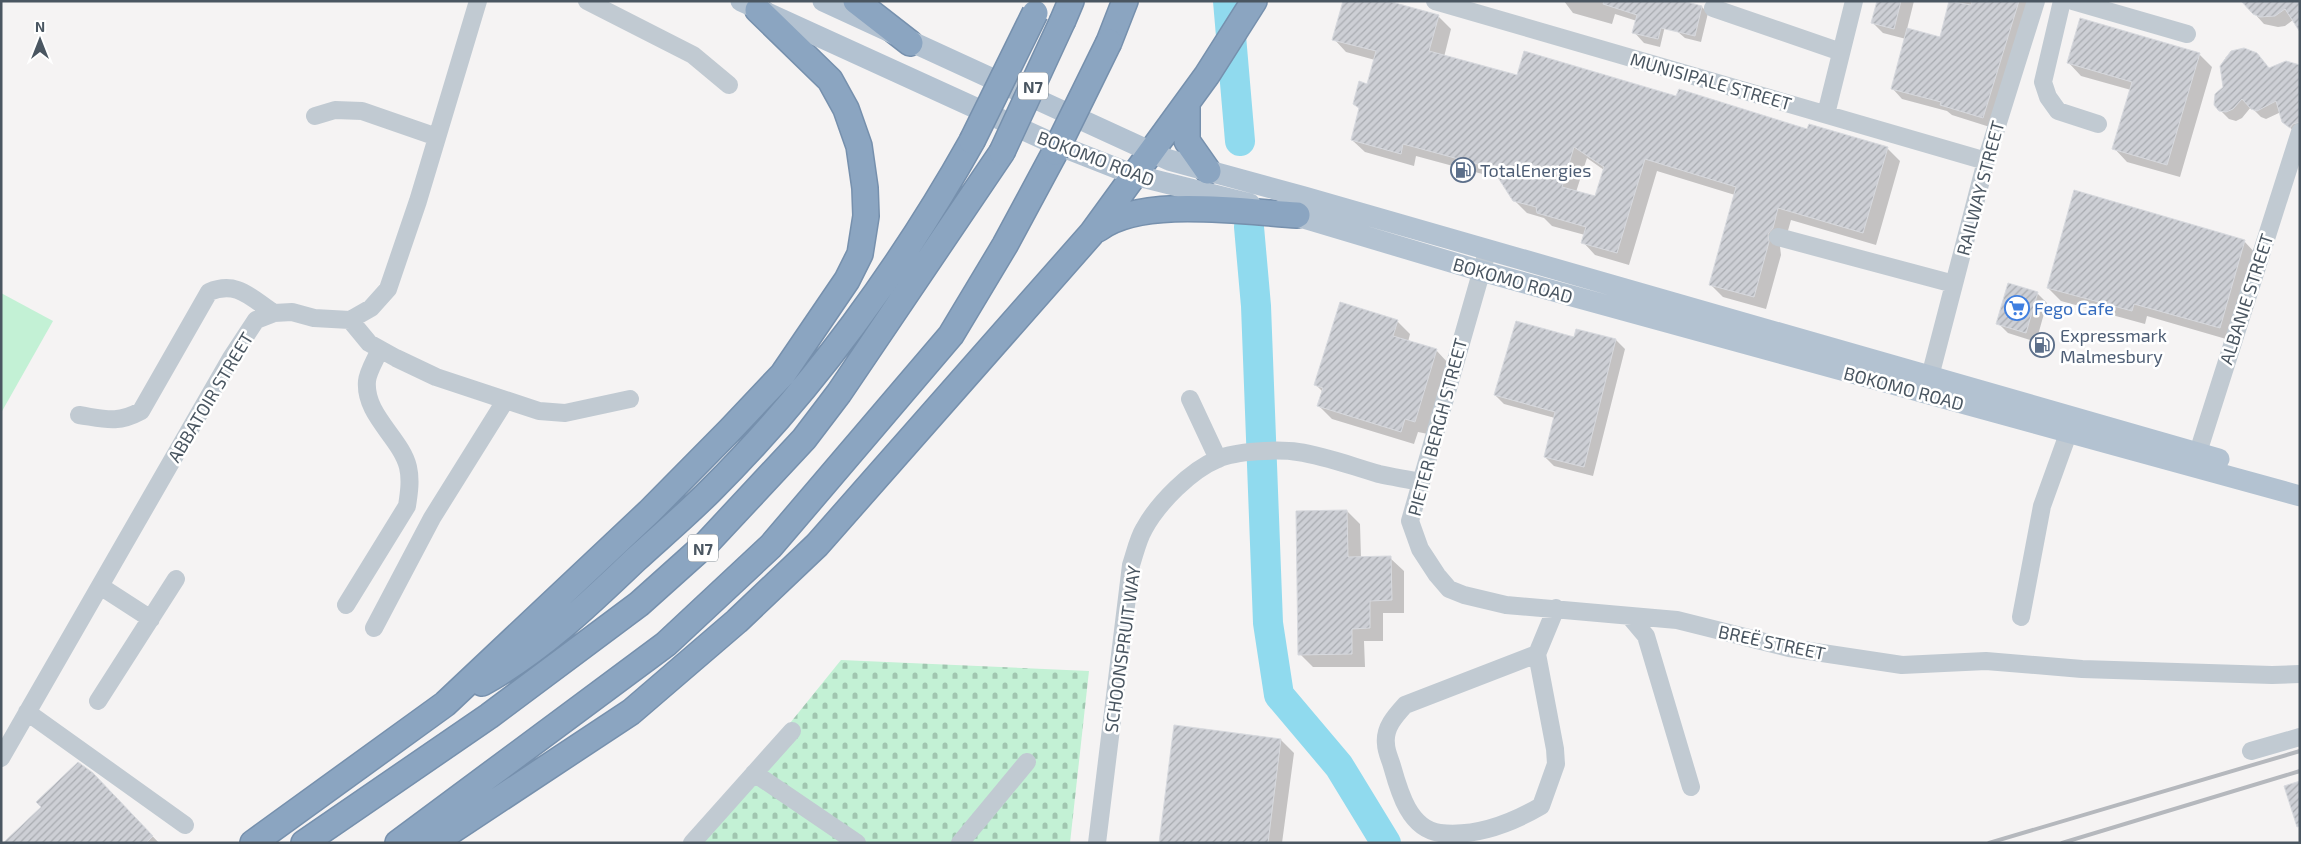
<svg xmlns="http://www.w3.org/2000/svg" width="2301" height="844" font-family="'Exo 2',sans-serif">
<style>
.green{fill:#c3f1d5}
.cemetery{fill:url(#cemetery-stones)}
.shadow{fill:#0003;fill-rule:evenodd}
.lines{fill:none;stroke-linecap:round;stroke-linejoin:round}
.river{stroke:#90daee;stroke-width:30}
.building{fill:url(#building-hatch);stroke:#d7d9de;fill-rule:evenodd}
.highway-casing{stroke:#7690ad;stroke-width:28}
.minor{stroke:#c1cad2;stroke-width:18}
.major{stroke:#b3c2d1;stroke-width:21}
.highway{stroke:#8ba5c1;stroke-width:25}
.rail{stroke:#b5b8bd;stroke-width:4}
.highway-bridge-casing{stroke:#7690ad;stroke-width:28;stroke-linecap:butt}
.highway-bridge{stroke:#8ba5c1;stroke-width:25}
.labels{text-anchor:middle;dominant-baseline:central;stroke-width:5;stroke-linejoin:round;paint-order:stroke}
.shield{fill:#fff;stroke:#808990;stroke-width:1}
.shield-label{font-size:16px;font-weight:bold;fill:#4a5661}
.street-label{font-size:18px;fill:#4a5661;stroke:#fff}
.service-label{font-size:18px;fill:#4e5e75;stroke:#fff;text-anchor:start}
.shop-label{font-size:18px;fill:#366cbe;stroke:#fff;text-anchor:start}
</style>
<defs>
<pattern id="cemetery-stones" width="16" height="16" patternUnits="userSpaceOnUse" patternTransform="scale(1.25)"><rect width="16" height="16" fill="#c3f1d5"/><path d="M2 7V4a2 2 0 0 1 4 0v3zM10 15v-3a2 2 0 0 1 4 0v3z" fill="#a0c6b0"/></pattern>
<pattern id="building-hatch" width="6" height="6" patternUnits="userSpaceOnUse" patternTransform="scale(1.25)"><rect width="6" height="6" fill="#cdcfd5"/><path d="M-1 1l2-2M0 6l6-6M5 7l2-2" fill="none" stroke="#a8abb0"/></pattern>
</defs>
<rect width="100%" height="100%" fill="#f5f3f3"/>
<path class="green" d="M1,293L53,321L1,413Z"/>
<path class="cemetery" d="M841,660L1089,671L1070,843H693Z"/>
<path class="shadow" d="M1564,1H1667L1670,5L1660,47L1644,43L1634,32L1637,21L1615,14L1612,24L1573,13Z
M1878,1H1914L1907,29L1941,39L1950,1H2032L1993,128L1952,115L1947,111L1902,99L1892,88L1906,39L1883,33L1873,23Z
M2300,1L2293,20L2285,26L2278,27L2264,24L2254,13Z
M1702,7L1708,13L1701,42L1685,38L1678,32Z
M1438,16L1451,29L1444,57L1518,77L1677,98L1887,148L1900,161L1876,245L1791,220L1785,241L1780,247L1781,255L1766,309L1723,297L1710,284L1735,195L1657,171L1629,265L1595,255L1583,242L1585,235L1552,226L1544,218L1527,213L1514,200L1501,179L1416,156L1414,166L1365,152L1352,140L1360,109L1354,103L1368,85L1375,60L1346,52L1334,39ZM1587,158L1604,170L1596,197L1576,192Z
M2237,50L2269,69L2279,64H2294L2300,67V136L2283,122L2281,112L2266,119L2261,117L2251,107L2242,118L2236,121L2229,119L2220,110L2214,101L2216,95L2224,88L2221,66L2226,57Z
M2199,54L2212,67L2180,177L2127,162L2114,148L2131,90L2081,76L2068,62Z
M2244,241L2257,255L2233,341L2147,316L2145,324L2061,301L2048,288Z
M2037,293L2047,303L2036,342L2008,333L1998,323Z
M1397,321L1410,334L1408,342L1436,350L1449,364L1428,434L1418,432L1414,444L1332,419L1319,406L1323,392L1316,385Z
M1577,330L1616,340L1625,349L1593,476L1554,466L1545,457L1555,418L1504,404L1495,395L1575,339Z
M1347,511L1360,524L1361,558H1390L1404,571V613H1383V641H1364L1365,667H1313L1300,654Z
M1281,740L1294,753L1282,843H1160Z
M106,787L159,843H5Z"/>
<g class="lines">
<path class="river" d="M1228,1L1240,141
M1249,227L1256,306L1268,623L1279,695L1339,766L1386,843"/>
</g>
<path class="building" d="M1343,1H1388L1439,15L1429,51L1517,75L1524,51L1676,96L1679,89L1807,129L1809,124L1888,147L1863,233L1778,208L1773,228L1768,234L1769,242L1754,297L1709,285L1736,187L1645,159L1617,253L1581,243L1586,227L1537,213L1536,207L1513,201L1492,168L1403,144L1401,154L1351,140L1359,108L1353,104L1359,81L1367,84L1376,51L1332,40ZM1574,147L1604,167L1595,196L1562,187Z
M1604,1H1683L1702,6L1695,36L1661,28L1658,39L1632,33L1637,15L1603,4Z
M1877,1H1901L1894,29L1871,23Z
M1949,1L1971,5L1972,1H2019L1983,118L1940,105L1941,102L1891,89L1907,28L1940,37Z
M2241,1H2300V32L2285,9L2275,16L2260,17L2253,14Z
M2080,18L2200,53L2167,165L2112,149L2132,82L2067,63Z
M2244,48L2257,53L2269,68L2286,61L2300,65V122L2293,124L2290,128L2282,122L2276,101L2257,111L2251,109L2242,99L2233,109L2226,112L2219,111L2214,105L2215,94L2223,87L2220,66L2231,51Z
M2074,190L2245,240L2220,328L2134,304L2132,311L2047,288Z
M2008,283L2038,292L2026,333L1996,324Z
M1340,302L1398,320L1393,336L1437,349L1415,422L1405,419L1401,432L1317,406L1323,388L1314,385Z
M1516,321L1574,337L1576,329L1616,339L1584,467L1544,457L1555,412L1494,395Z
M1347,510L1348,557L1391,556L1392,600L1370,601V628L1352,629V654L1298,655L1296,511Z
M1174,725L1281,739L1268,843H1159Z
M78,762L93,773L153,836L146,843H3L41,807L36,802Z
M2300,781V826L2297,827L2284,786Z"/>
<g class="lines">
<defs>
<path id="highway" d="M856,1L910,43
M1063,20L1071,1
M1109,42L1125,1
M1187,103V141L1208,171
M1098,229C1141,196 1243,212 1297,215
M482,683C540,651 588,605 635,560C660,537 686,515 710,491C813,389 902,266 972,141
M253,843L445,704L649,512L730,430L783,374L847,280L860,254L866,216L865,188L859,146L846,109L830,80L758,10
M304,843L489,716L639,604L706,544L804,439L839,393L1002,152
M398,843L666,644L771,546L951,335L1005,245L1055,152
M433,843L631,712L737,621L817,545L1092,233L1207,75L1254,1"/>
</defs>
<use href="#highway" class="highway-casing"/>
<path class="minor" d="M587,1L693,55L729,85
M1435,1L1986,161
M2062,1L2043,82L2048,97L2058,111L2098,124
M2073,1L2187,34
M1713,8L1841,52
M1826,114L1854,1
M315,116L335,110L362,111L437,137
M1778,237L1954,284
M1485,259L1410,521L1420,549L1437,575L1449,589L1464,595L1506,605L1677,620L1789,648L1902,665L1986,661L2082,669L2272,675L2300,674
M350,320L369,343L396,358L436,377L539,411L565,413L630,399
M1927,388L1986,161L2036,1
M1190,399L1218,459
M79,415C105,419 117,424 141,411L209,292C237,280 251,298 274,313
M2194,465L2300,132
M100,586L151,619
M346,605L407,506C409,493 411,480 408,467C401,438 364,415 367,381C368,371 376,359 380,349
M1630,617L1646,636L1691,787
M2021,617L2042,506L2073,420
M374,628L432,518L505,401
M1537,654L1555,749L1556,764L1541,806C1510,824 1476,837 1440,833C1409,829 1399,791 1392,766C1390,759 1386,751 1386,744C1384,728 1395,716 1405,705Z
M1537,654L1556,608
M98,701L176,579
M27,712L185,825
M2251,751L2300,737
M1,758L231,358L256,320L274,313L292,312L314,318L350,320L371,308L388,289L418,201L478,1
M754,773L857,843
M692,843L792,731
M960,843L1027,762
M1097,843L1131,565C1135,553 1138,539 1144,529C1158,503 1191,470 1218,459C1235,451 1279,449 1298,452C1326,456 1351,466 1379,474C1392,477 1406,479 1420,482"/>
<path class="major" d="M741,1L1050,142L1134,175L1250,204
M823,1L1169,160L1304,197L2219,459
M1280,211L1481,271L2300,496"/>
<use href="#highway" class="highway"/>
<path class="rail" d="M1989,843L2300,751
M2062,843L2300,771"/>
<defs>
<path id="highway-bridge" d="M972,141L1035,13
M1002,152L1063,20
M1055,152L1109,42"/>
</defs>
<use href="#highway-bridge" class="highway-bridge-casing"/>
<use href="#highway-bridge" class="highway-bridge"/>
</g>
<defs>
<symbol id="fuel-ring" viewBox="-11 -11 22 22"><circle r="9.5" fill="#fff" stroke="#5c6f8a" stroke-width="1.5"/><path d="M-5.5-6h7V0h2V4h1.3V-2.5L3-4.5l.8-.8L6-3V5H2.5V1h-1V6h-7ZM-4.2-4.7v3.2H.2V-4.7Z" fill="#5c6f8a"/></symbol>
<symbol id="supermarket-ring" viewBox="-11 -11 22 22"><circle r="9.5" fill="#fff" stroke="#3f7fe0" stroke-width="1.5"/><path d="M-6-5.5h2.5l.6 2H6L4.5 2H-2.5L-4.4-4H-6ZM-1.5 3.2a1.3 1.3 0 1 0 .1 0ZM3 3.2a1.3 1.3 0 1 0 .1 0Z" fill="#3f7fe0"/></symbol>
</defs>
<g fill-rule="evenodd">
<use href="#fuel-ring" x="1449" y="156" width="28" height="28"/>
<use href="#supermarket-ring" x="2003" y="294" width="28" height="28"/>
<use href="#fuel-ring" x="2028" y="331" width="28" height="28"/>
</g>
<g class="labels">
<g class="shield">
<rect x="1018" y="72.5" width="30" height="27" rx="4"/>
<rect x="688" y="534.5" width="30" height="27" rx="4"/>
</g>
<g class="shield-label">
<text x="1033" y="86">N7</text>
<text x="703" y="548">N7</text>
</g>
<g class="street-label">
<text transform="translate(1711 81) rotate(16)">MUNISIPALE STREET</text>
<text transform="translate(1096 158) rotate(21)">BOKOMO ROAD</text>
<text transform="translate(1980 188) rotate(-75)">RAILWAY STREET</text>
<text transform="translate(1513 280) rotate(16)">BOKOMO ROAD</text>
<text transform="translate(2246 299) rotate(-72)">ALBANIE STREET</text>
<text transform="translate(1904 388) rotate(15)">BOKOMO ROAD</text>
<text transform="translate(210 397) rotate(-59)">ABBATOIR STREET</text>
<text transform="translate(1437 427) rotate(-75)">PIETER BERGH STREET</text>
<text transform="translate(1772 642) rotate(12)">BREË STREET</text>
<text transform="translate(1122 649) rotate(-82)">SCHOONSPRUIT WAY</text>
</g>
<g class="service-label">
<text x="1480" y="170">TotalEnergies</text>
<text x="2060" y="335">Expressmark<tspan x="2060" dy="21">Malmesbury</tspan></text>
</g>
<g class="shop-label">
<text x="2034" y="308">Fego Cafe</text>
</g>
</g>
<rect width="2301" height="844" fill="none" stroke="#4a5661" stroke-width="5"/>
<g transform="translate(40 40)" stroke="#ffffff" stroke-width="4" paint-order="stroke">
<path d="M0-4L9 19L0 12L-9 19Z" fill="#4a5661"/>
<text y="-8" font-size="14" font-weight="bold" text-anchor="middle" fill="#4a5661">N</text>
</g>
</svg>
